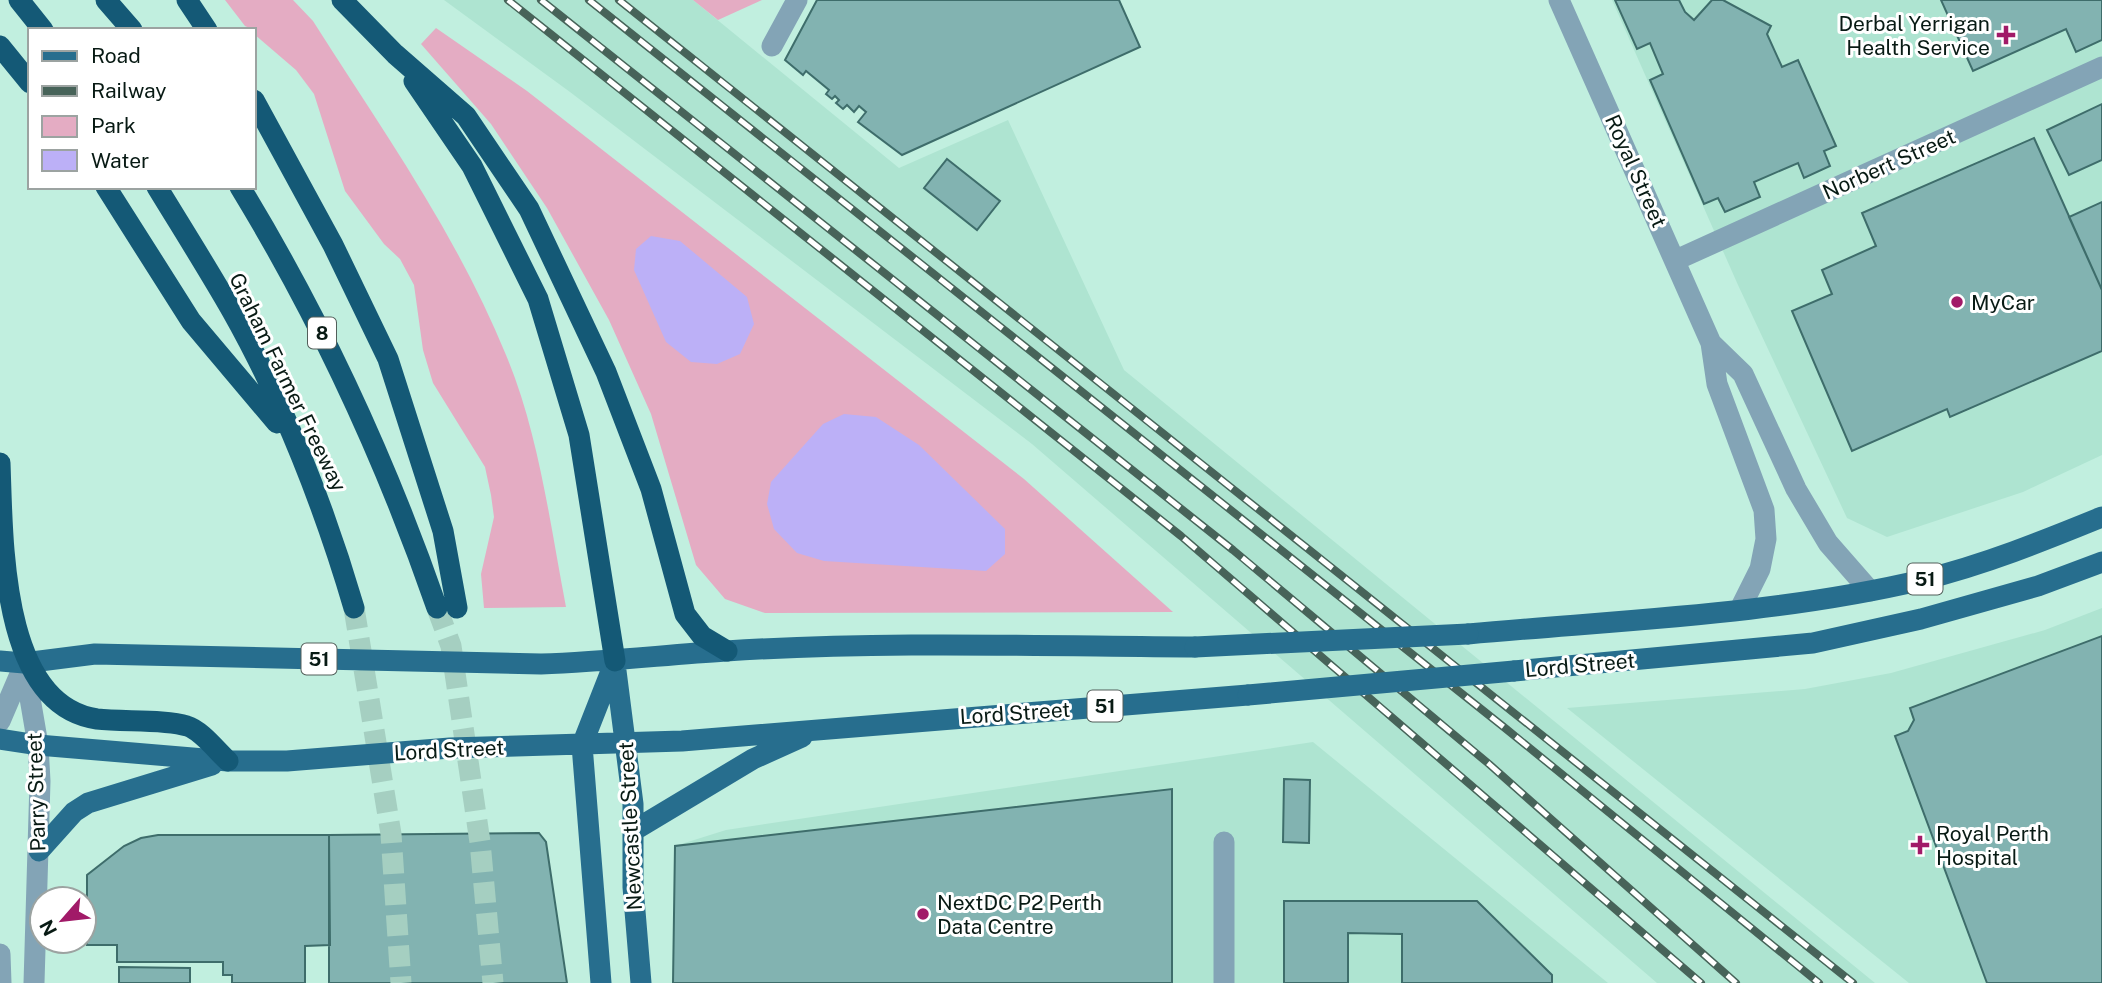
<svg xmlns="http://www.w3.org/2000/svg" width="2102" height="983" viewBox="0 0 2102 983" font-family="'Public Sans',sans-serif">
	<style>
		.built { fill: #aee4d1 }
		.green { fill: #e4acc3 }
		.water { fill: #bcb0f7 }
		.building { fill: #82b3b1; stroke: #3e6d6b; stroke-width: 2 }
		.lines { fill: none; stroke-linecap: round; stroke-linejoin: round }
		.highway-tunnel { stroke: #a5cfc1; stroke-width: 21; stroke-dasharray: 21 10; stroke-linecap: butt }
		.minor { stroke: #83a4b6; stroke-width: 21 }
		.major { stroke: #276e8e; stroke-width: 21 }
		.highway { stroke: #145976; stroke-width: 21 }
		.rail-casing { stroke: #476359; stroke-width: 8 }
		.rail { stroke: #fff; stroke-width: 5; stroke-dasharray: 16; stroke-linecap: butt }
		.major-bridge { stroke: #276e8e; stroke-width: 21 }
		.poi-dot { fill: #a11a68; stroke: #fff; stroke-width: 2.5 }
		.labels { text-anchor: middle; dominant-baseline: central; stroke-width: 6; stroke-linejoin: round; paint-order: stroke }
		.shield { fill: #fff; stroke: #525f5a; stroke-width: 2 }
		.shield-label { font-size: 19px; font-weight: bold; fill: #081a14 }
		.poi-label { font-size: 21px; fill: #081a14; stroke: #fff; text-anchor: start }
		.street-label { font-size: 21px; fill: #081a14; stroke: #fff }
	</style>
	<rect width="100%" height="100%" fill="#c1efdf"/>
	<path class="built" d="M444 0H693L899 168 1008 120 1124 370 1875 983H1657L1032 444 570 92Z
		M1612 0H2102V455L2023 492 1887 537 1847 518 1738 285Z
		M2102 608V983H1909L1567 708 1805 689 1891 673 2045 630Z
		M1313 742 1608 983H676L675 846 726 830Z"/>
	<path class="green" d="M225 0H293L313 21C383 131 456 233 506 355 539 434 550 524 566 607L484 608 481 574 494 517 491 495 485 467 433 383 423 350 414 285 400 259 384 244 345 191 314 94 296 70 254 34V30L245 26Z
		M693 0H762L718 20Z
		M436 28 527 91 1024 479 1173 612 765 613 725 599 696 565 651 414 609 320 547 208 491 124 421 44Z"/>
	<path class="water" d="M651 236 680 241 747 297 754 324 740 354 717 364 691 362 666 342 634 270 636 249Z
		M844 414 876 417 919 445 1005 529V554L986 571 824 561 797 553 774 529 767 504 771 482 823 424Z"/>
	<path class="building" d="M817 0H1119L1140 47 902 155 858 122 866 112 859 106 854 112 847 105 843 109 836 103 839 100 835 96 832 99 826 94 829 90 806 71 803 75 785 60Z
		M1615 0H1679L1685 12 1694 20 1712 0H1723L1771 26 1767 34 1782 67 1798 60 1836 146 1824 151 1830 166 1804 178 1798 163 1754 182 1760 197 1725 212 1718 198 1704 204 1650 80 1663 74 1650 43 1637 49Z
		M1941 0H2102V40L2076 52 2066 29 1973 71Z
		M2102 104V160L2069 175 2047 130Z
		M2034 138 2102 290V351L1950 417 1947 409 1852 451 1792 311 1832 294 1822 270 1876 246 1862 213Z
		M947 159 1000 201 977 230 924 188Z
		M2102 202V290L2069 217Z
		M2102 636V983H1987L1895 736 1908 731 1914 720 1910 708Z
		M1284 779 1310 780 1309 843 1283 842Z
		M1172 789V983H673L675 846Z
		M539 833 546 842 567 983H329V835Z
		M158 835H329L330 945 305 946V983H232V975H223V962H117V945H87V875L124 846 141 838Z
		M1284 901H1477L1552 975V983H1402V934L1348 933V983H1284Z
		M119 967 190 968V983H119Z"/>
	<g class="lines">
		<path class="highway-tunnel" d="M354 608 391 834 401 983
			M437 608 451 646 480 842 493 983"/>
		<path class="minor" d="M1559 0 1711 343 1717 384 1764 510 1766 539 1760 569 1740 609
			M772 46 797 0
			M1676 260 2102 67
			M1711 343 1743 374 1796 489 1828 543 1870 591
			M24 663 38 745 40 781 34 983
			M0 721 24 665
			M1224 842V983
			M0 954 1 983"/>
		<path class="major" d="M1468 634C1619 620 1774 615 1922 580 1984 565 2043 541 2102 517
			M0 661 24 663 95 654 541 664C603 662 664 655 726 651 882 641 1039 646 1195 647
			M615 663 633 804V887L641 983
			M1514 671 1813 643 1921 619 2038 586 2102 562
			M0 739 38 745 228 761H287L450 748 682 741 1248 695
			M633 831 753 759 802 737
			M39 851 74 812 88 803 212 765
			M601 983 582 745 615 661"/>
		<path class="highway" d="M19 0 43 30
			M106 0 132 30
			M187 0 207 30
			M342 0 395 54 466 116 529 209 606 372 651 489 685 614 702 636 727 651
			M0 46 30 83
			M414 81 472 166 538 299 579 435 615 661
			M254 100 333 245 388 359 443 531 457 608
			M106 187 191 321 277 423
			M157 187C182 228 208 269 232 311 283 401 325 509 354 608
			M240 187C321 320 386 461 437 608
			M0 463C3 540 0 705 97 719 123 722 165 719 187 726 201 730 217 751 228 761"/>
		<defs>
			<path id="rail" d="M508 0 1181 536 1701 983
				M541 0 1233 550 1489 764 1736 983
				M589 0 1505 728 1819 983
				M619 0 1853 983"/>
		</defs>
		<use href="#rail" class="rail-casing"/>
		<use href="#rail" class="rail"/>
		<path class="major-bridge" d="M1195 647 1468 634
			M1248 695 1514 671"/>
	</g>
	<g class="poi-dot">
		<path d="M2002.5 24.5h7v7h7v7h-7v7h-7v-7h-7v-7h7z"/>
		<circle cx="1957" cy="302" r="7"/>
		<path d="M1916.5 834.5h7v7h7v7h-7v7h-7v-7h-7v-7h7z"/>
		<circle cx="923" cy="914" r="7"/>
	</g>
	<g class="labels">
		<g class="shield">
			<rect x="308" y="317.5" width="28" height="31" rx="5"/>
			<rect x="1907.5" y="563.5" width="35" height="31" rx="5"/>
			<rect x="301.5" y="643.5" width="35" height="31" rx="5"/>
			<rect x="1087.5" y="690.5" width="35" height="31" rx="5"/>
		</g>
		<g class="shield-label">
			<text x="322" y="333">8</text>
			<text x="1925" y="579">51</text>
			<text x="319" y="659">51</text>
			<text x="1105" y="706">51</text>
		</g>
		<g class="poi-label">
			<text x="1990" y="23" text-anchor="end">Derbal Yerrigan<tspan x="1990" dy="24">Health Service</tspan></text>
			<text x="1971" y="302">MyCar</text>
			<text x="1936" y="833">Royal Perth<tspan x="1936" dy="24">Hospital</tspan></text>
			<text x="937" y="902">NextDC P2 Perth<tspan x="937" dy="24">Data Centre</tspan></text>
		</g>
		<g class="street-label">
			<text transform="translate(1889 164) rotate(-24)">Norbert Street</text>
			<text transform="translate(1636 171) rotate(66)">Royal Street</text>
			<text transform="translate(288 382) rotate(64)">Graham Farmer Freeway</text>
			<text transform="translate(1580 665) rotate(-5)">Lord Street</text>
			<text transform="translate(1015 713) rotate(-4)">Lord Street</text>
			<text transform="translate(449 750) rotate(-3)">Lord Street</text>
			<text transform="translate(36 792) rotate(-92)">Parry Street</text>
			<text transform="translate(630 826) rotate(-93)">Newcastle Street</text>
		</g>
	</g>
	<rect x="28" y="28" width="228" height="161" fill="#ffffff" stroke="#9ca3a1" stroke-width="2"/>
	<rect x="42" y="51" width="35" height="10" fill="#276e8e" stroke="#9ca3a1" stroke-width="2"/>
	<text x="91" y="63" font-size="21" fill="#081a14">Road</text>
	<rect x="42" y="86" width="35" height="10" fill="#476359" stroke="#9ca3a1" stroke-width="2"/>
	<text x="91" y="98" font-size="21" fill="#081a14">Railway</text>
	<rect x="42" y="116" width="35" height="21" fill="#e4acc3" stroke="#9ca3a1" stroke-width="2"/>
	<text x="91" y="133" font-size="21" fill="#081a14">Park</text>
	<rect x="42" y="150" width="35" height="21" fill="#bcb0f7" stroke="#9ca3a1" stroke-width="2"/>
	<text x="91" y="168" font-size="21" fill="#081a14">Water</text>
	<g transform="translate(63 920) rotate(242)"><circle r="33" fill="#ffffff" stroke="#9ca3a1" stroke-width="2"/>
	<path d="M0-5L12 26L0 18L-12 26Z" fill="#a11a68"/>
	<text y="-10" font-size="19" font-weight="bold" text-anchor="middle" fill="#081a14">N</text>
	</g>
</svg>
